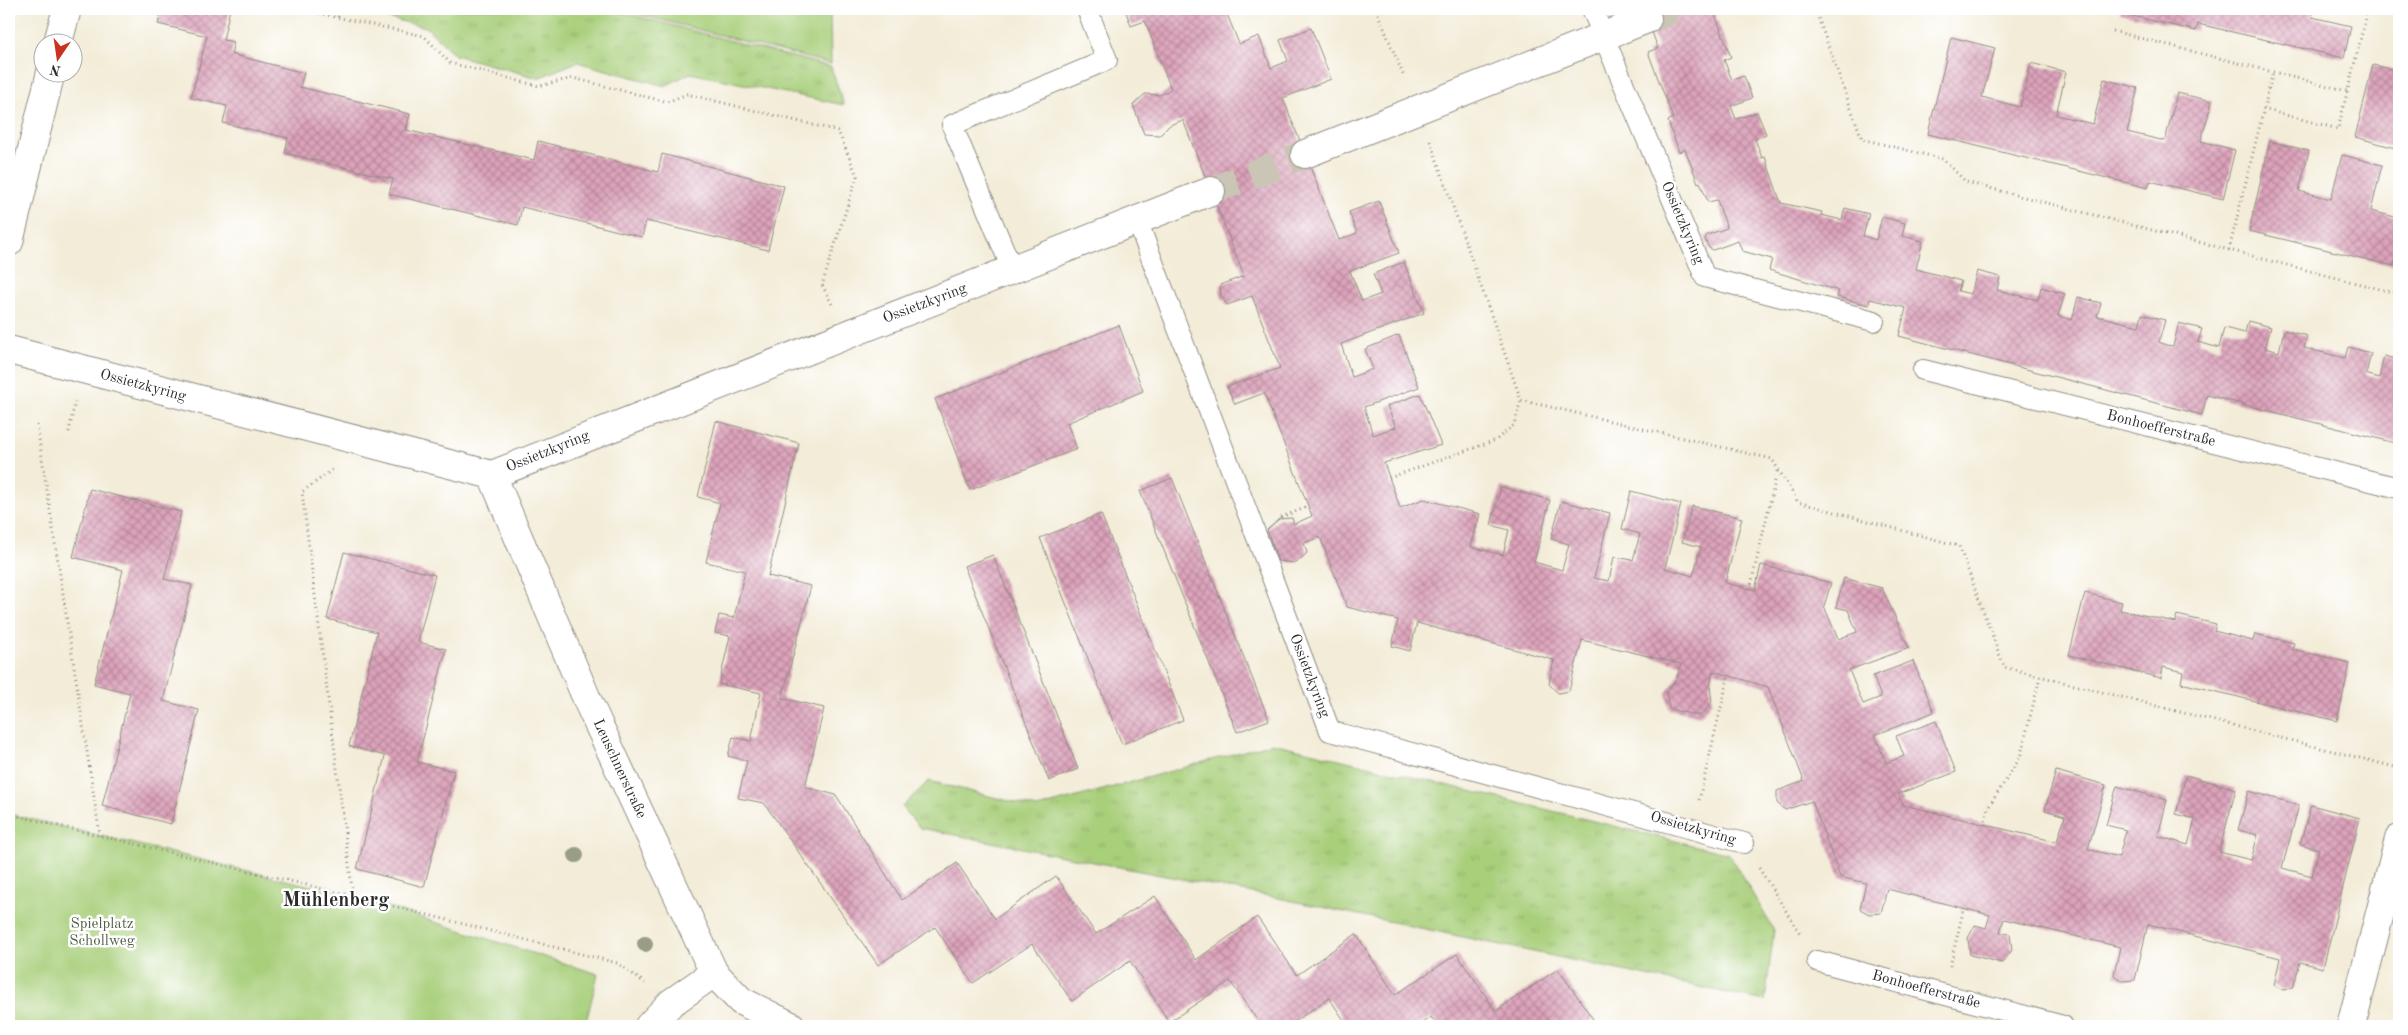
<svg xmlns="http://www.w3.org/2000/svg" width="2408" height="1035" viewBox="0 0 2408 1035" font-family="'Old Standard TT',serif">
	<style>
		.grass { fill: url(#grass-tufts); stroke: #6a7d52 }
		.park { fill: #a8cf7a; stroke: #6a7d52 }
		.building { fill: url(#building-cross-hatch) }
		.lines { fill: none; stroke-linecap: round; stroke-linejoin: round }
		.street-tunnel { stroke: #cbc5b5; stroke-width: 28; stroke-dasharray: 28 14; stroke-linecap: butt }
		.lane-casing { stroke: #8f8c82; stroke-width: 22 }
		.street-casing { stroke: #8f8c82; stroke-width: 30 }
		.path { stroke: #8f8c82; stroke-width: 3; stroke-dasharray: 1 4; stroke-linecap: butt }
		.lane { stroke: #fff; stroke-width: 20 }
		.street { stroke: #fff; stroke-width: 28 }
		.tree { fill: #999d86 }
		.labels { text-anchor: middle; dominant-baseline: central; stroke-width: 5; stroke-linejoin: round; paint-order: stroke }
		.street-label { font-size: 15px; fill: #2b2b2b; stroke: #fff }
		.park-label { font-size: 15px; fill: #505c43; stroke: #fff }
		.district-label { font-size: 20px; font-weight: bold; fill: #2b2b2b; stroke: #fff }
	</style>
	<defs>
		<pattern id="grass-tufts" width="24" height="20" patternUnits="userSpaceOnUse" patternTransform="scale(1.25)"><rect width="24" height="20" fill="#a8cf7a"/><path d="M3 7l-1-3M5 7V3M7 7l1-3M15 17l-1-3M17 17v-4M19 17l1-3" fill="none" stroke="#91b26a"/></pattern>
		<pattern id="building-cross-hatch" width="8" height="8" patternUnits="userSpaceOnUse" patternTransform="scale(1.25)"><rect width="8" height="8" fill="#dda3bb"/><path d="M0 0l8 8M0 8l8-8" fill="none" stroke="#b38598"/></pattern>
	</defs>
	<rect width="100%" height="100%" fill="#fff"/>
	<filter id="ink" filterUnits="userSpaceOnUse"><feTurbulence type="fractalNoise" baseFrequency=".02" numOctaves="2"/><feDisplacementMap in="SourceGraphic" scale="10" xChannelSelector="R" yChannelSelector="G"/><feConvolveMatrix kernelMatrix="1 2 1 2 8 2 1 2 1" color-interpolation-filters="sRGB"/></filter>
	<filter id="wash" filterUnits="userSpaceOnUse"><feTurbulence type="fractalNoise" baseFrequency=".0096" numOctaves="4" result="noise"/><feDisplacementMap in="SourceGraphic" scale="20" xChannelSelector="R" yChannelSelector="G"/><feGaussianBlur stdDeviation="1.12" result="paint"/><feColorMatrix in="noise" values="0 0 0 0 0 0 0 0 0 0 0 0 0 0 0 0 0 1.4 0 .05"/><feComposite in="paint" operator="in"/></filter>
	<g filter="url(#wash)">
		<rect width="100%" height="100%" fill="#f3ecd8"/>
		<path class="grass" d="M349 9H609L831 67 844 105 690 73 665 86 577 62 538 78 455 55 426 27Z
			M1273 743 1729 854 1774 930 1765 1001 1288 900 920 828 902 807 929 781 1037 808Z"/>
		<path class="park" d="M619 9H830L831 64Z
			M9 814 353 896 598 974 585 1026H9Z"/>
		<g id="blocks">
			<path class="building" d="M162 9H230L223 40 234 42 231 54 304 73 300 87 410 114 406 130 534 160 538 141 658 172 662 154 784 186 768 250 646 221 642 237 522 207 518 225 389 194 393 179 285 153 288 138 223 123 227 106 191 98 207 36 158 24Z
				M1125 9H1225L1239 44 1259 36 1271 68 1288 61 1280 40 1311 28 1331 79 1283 98 1339 240 1357 233 1349 212 1379 201 1399 253 1350 271 1362 301 1381 294 1373 274 1404 262 1424 313 1341 344 1352 377 1373 369 1365 349 1399 335 1419 387 1364 407 1373 435 1396 427 1387 406 1420 394 1441 445 1384 463 1400 508 1424 499 1480 514 1471 547 1503 555 1509 530 1491 525 1501 487 1550 500 1534 562 1562 570 1569 544 1551 539 1561 501 1610 513 1594 578 1609 581 1614 557 1633 560 1640 534 1622 529 1631 491 1681 504 1665 568 1693 576 1701 547 1682 542 1692 506 1742 518 1725 583 1755 590 1761 565 1831 583 1824 606 1838 639 1857 632 1848 610 1836 607 1844 578 1882 588 1909 648 1849 670 1863 704 1881 697 1873 676 1913 661 1934 712 1875 735 1886 763 1904 756 1896 736 1936 721 1956 772 1898 794 1904 805 2057 842 2065 816 2045 810 2056 771 2106 785 2088 849 2119 857 2126 830 2106 825 2117 786 2167 800 2158 836 2188 845 2195 819 2176 814 2186 775 2236 789 2219 852 2251 860 2258 835 2238 830 2249 791 2299 805 2282 868 2312 876 2319 849 2300 844 2311 805 2360 818 2323 968 2300 962 2293 988 2283 990 2274 985 2280 958 2148 924 2135 980 2123 981 2114 975 2120 947 2004 919 2000 932 2010 934 2012 950 2002 963 1970 955 1968 938 1975 925 1986 928 1990 915 1887 889 1881 913 1869 914 1860 909 1866 883 1840 877 1812 801 1785 810 1777 803V791L1804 781 1768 687 1713 671 1710 686 1712 702 1700 716 1669 709 1666 693 1677 678 1681 664 1582 640 1569 691 1558 693 1549 684 1554 660 1417 623 1410 651 1392 646 1398 620 1347 607 1320 537 1304 543 1307 553 1296 563 1278 561 1267 530 1279 519 1292 518 1294 524 1312 516 1264 393 1235 404 1227 387 1280 368 1252 296 1227 305 1221 296 1220 285 1244 276 1183 120 1170 125 1160 135 1144 134 1133 105 1145 94 1160 95 1171 89 1145 21 1131 26Z
				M1643 9H1713L1731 57 1724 60 1732 80 1744 76 1752 98 1731 106 1736 119 1757 112 1766 134 1755 139 1762 158 1765 157 1781 203 1822 212 1821 215 1842 220 1845 208 1869 214 1863 236 1876 240 1882 217 1905 223 1902 236 1923 241 1916 269 1961 281 1958 291 1971 294 1977 271 2000 277 1997 290 2038 300 2041 287 2065 294 2058 316 2072 320 2078 297 2101 303 2097 316 2139 326 2142 314 2165 320 2159 342 2166 345 2173 346 2179 323 2202 329 2198 342 2219 348 2224 328 2245 333 2248 321 2271 327 2265 348 2279 352 2284 330 2307 336 2304 348 2345 358 2348 347 2371 353 2366 374 2372 376 2379 378 2384 356 2399 360V444L2207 395 2202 415 1899 336 1906 308 1870 299 1869 305 1837 297 1839 291 1769 270 1772 259 1742 251 1738 241 1713 250 1709 248 1705 239 1707 235 1727 228 1717 200 1708 202 1700 182 1698 183 1685 149 1679 152 1668 121 1673 118 1648 52 1658 48Z
				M2121 9H2314L2312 17 2351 26 2344 58 2198 24 2196 31 2120 13Z
				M1951 37 1995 48 1982 97 2020 107 2031 63 2066 72 2056 115 2093 124 2104 79 2138 88 2127 132 2165 141 2177 93 2212 101 2201 141 2235 150 2223 199 2150 181 2148 188 1928 134Z
				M2373 65 2399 71V149L2355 137Z
				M2270 141 2309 151 2299 191 2331 199 2342 155 2382 165 2371 211 2399 218V262L2395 261 2394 266 2249 231Z
				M1119 325 1143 391 1067 423 1077 449 970 490 935 399Z
				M716 421 799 443 768 576 811 586 782 698 824 708 805 787 836 795 902 900 957 863 995 919 1056 876 1096 934 1155 896 1196 960 1257 917 1297 975 1356 934 1395 995 1457 954 1496 1011 1558 969 1593 1019 1582 1026H1438L1431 1017 1417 1026H1348L1329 998 1288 1026H1261L1230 981 1169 1022 1130 961 1072 1001 1032 944 973 983 935 927 878 965 764 803 738 798 747 761 728 756 733 737 751 741 761 693 719 684 730 636 715 633 719 615 734 618 745 571 706 562 720 503 698 497Z
				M1172 478 1269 720 1237 732 1140 491Z
				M90 489 181 512 164 579 192 585 163 701 199 710 171 824 102 806 130 693 94 684 123 570 73 557Z
				M1101 514 1183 720 1122 744 1040 538Z
				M344 552 435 575 418 642 446 649 417 762 454 771 424 887 357 869 385 756 349 746 377 632 327 619Z
				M993 555 1078 769 1049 781 964 566Z
				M2085 593 2122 602 2120 610 2175 622 2177 615 2216 624 2214 631 2253 641 2255 634 2294 643 2292 649 2350 663 2337 721 2181 683 2183 672 2163 667 2161 678 2069 655Z"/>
		</g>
	</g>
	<g filter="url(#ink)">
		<use href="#blocks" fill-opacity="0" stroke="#8f8c82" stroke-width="1"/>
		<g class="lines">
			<path class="street-tunnel" d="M1647 19 1674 9
				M1211 191 1305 154"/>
			<defs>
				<path id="lane" d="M1592 9 1705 277 1874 321
					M1137 220 1330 731 1744 843
					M1012 269 952 125 1107 60 1087 9
					M1923 370 2399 488
					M1817 961 2063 1026"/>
				<path id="street" d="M58 42 67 9
					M1305 154 1647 19
					M9 242 51 72
					M9 350 492 475 1211 191
					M492 475 589 704 714 973 741 1001 791 1026
					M649 1026 671 1003 714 973
					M2351 1026 2399 839"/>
			</defs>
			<use href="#lane" class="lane-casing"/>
			<use href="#street" class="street-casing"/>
			<path class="path" d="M299 9 424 36 450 63 539 86 573 78 667 102 687 94 838 131 857 176 822 285 832 304
				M1376 9 1404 77
				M1815 9 1862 139 1943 159 1966 182 2399 294
				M338 17 341 9
				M2113 31 2347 91
				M2263 109 2338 129 2368 9
				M1430 141 1521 400 1772 459 1798 502 1959 546 2004 667 2399 768
				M2229 250 2273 72
				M37 425 100 836
				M69 432 75 401
				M332 470 302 492 353 896
				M1389 478 1496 440 1514 425 1521 400
				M1281 517 1308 507
				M1750 589 1778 468
				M1699 800 1729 674
				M9 814 353 896 617 963 645 983
				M1984 825 1988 808 2020 758 2040 677
				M1759 868 1801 935
				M1950 966 1964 908"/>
			<use href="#lane" class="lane"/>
			<use href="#street" class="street"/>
		</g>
		<g class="tree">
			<circle cx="576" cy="855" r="8"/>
			<circle cx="645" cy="944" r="8"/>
		</g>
	</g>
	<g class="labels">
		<g class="street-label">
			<text transform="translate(1682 223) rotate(67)">Ossietzkyring</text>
			<text transform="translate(925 304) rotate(-21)">Ossietzkyring</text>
			<text transform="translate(143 386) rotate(15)">Ossietzkyring</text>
			<text transform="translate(2161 429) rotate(14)">Bonhoefferstraße</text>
			<text transform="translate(548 452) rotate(-22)">Ossietzkyring</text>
			<text transform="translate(1309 676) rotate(69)">Ossietzkyring</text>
			<text transform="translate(619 769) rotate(65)">Leuschnerstraße</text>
			<text transform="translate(1693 829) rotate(16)">Ossietzkyring</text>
			<text transform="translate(1926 990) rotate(15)">Bonhoefferstraße</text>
		</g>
		<g class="park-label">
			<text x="102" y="924">Spielplatz<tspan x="102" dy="17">Schollweg</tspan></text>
		</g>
		<g class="district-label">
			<text x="336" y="901">Mühlenberg</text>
		</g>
	</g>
	<rect width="2408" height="1035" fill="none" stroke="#fff" stroke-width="30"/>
	<g transform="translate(58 58) rotate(193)"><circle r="24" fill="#ffffff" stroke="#aaaaaa"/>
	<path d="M0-4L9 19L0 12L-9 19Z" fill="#c8321e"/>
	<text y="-8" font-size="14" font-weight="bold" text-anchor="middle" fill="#2b2b2b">N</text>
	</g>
</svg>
